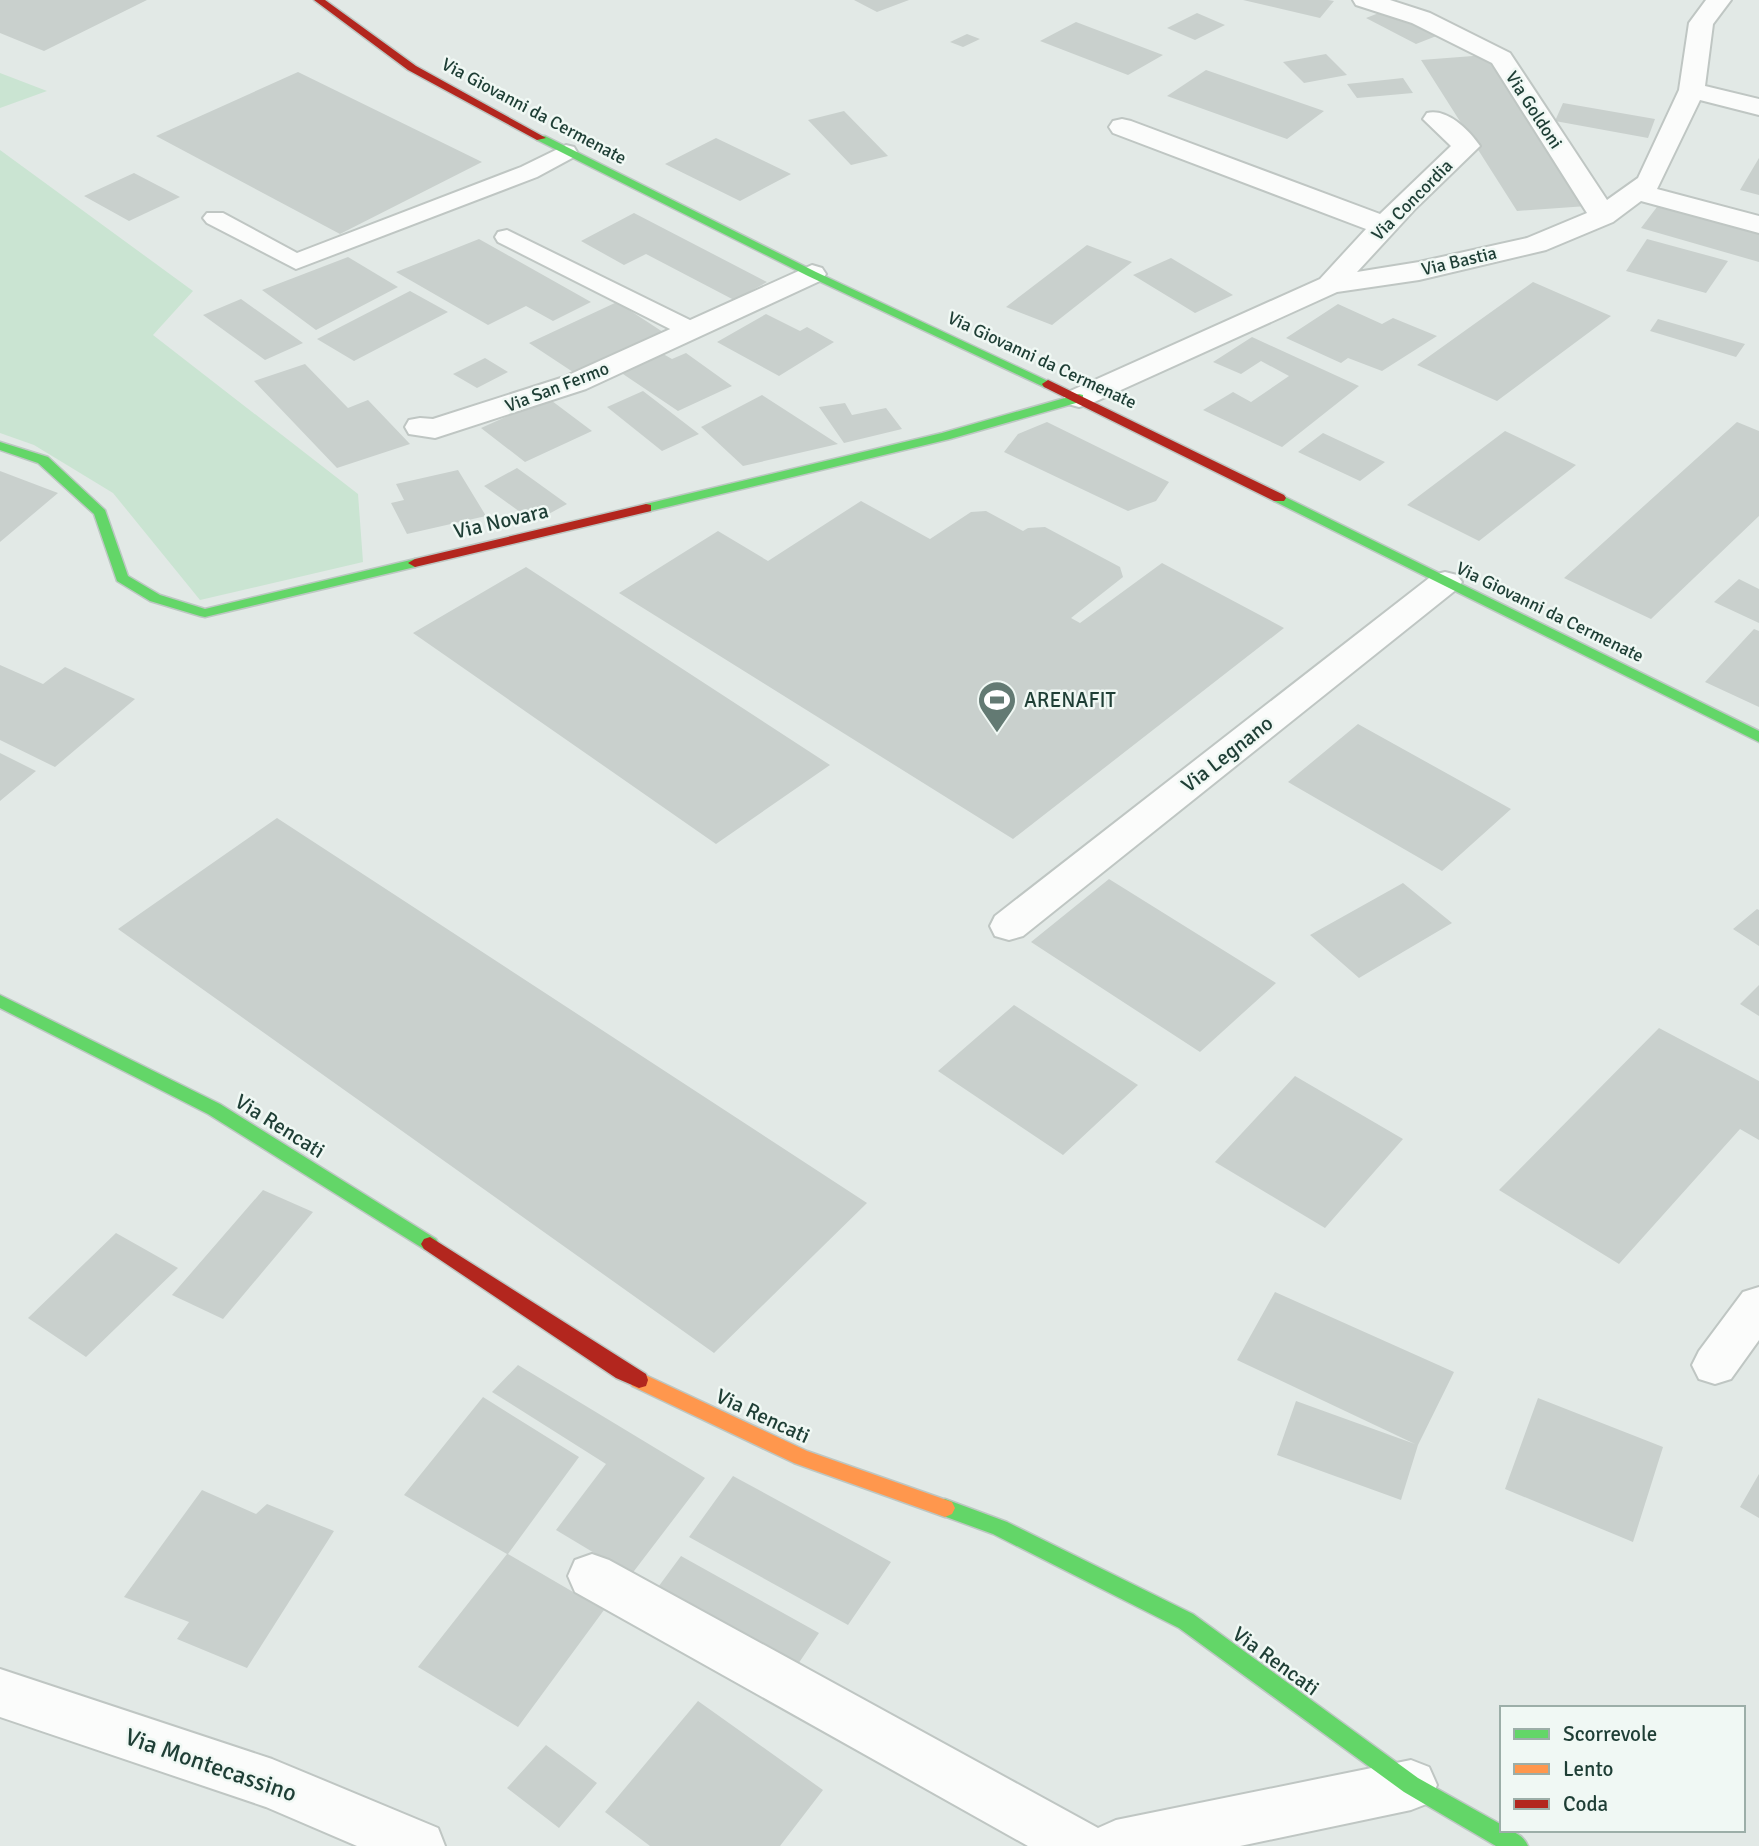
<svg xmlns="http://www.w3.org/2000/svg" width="1759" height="1846" viewBox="0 0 1759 1846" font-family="Signika,sans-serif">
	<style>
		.green { fill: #cae4d2 }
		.building { fill: #c9d0cd }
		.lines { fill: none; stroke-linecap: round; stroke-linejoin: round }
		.lane-casing { stroke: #bfc6c3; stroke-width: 4 }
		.street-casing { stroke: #bfc6c3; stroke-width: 4 }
		.fast-casing { stroke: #bdc7c3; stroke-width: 3 }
		.slow-casing { stroke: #bdc7c3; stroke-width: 3 }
		.jam-casing { stroke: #bdc7c3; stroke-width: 3 }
		.lane { fill: #fbfcfb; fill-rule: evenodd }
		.street { fill: #fbfcfb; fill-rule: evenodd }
		.fast { fill: #63d668; fill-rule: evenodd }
		.slow { fill: #ff974d; fill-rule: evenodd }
		.jam { fill: #b3261e; fill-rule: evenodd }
		.labels { text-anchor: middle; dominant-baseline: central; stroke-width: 5; stroke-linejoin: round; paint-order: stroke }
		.far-street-label { font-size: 18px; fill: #1e3e35; stroke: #f0f8f4 }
		.street-label { font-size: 21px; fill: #1e3e35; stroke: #f0f8f4 }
		.poi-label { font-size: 21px; fill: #1e3e35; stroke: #f0f8f4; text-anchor: start }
		.near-street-label { font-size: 24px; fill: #1e3e35; stroke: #f0f8f4 }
	</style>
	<rect width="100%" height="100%" fill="#e2e9e6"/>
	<path class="green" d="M0 73 47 91 0 108Z
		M0 150 193 291 153 335 358 494 363 562 200 600 113 493 34 445 0 433Z"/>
	<path class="building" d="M0 0H147L44 51 0 33Z
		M854 0H909L877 12Z
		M1243 0H1328L1334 1 1320 18Z
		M1389 9 1439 35 1416 44 1366 18Z
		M1197 13 1225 25 1195 40 1167 28Z
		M1076 22 1163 55 1128 75 1040 41Z
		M967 34 980 39 963 47 950 42Z
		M1326 54 1347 75 1304 83 1283 62Z
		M1486 55 1587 206 1517 211 1421 60Z
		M1206 70 1324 111 1287 139 1167 96Z
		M298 72 482 162 340 234 156 136Z
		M1403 78 1413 93 1357 98 1347 84Z
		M1563 103 1655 119 1648 138 1555 121Z
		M844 111 888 156 851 165 808 120Z
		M716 138 791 174 740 201 665 164Z
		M1759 158V195L1740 190Z
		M134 173 180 197 129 221 84 196Z
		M1660 203 1759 231V262L1641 228Z
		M634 213 767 282 734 300 646 254 624 265 581 241Z
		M479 239 591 302 553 321 526 306 488 325 396 272Z
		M1647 239 1728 261 1706 293 1626 271Z
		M1087 245 1132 262 1052 325 1006 307Z
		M348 257 398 287 316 330 262 290Z
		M1171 258 1233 295 1195 313 1133 275Z
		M1533 282 1611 316 1497 401 1417 365Z
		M410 291 448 312 354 361 317 339Z
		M241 299 303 343 265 360 203 315Z
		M617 302 666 334 579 376 529 343Z
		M1338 304 1382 324 1393 318 1437 336 1382 371 1348 358 1341 363 1286 338Z
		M766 314 800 331 807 327 834 342 779 376 717 342Z
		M1658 319 1745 344 1736 357 1650 331Z
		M1252 337 1359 386 1282 447 1203 410 1233 392 1251 402 1289 376 1261 361 1241 374 1213 362Z
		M656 350 672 359 686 353 732 386 678 411 617 370Z
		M485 358 508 372 477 388 453 374Z
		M305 364 348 408 368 400 410 444 337 468 254 381Z
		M643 391 699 434 662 451 607 407Z
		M762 395 838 444 743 466 701 427Z
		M548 398 592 431 525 462 481 428Z
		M845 403 852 415 886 408 902 429 844 443 819 407Z
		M1047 422 1169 482 1156 501 1128 511 1004 452 1018 434Z
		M1737 422 1759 431V516L1651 619 1564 578Z
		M1505 431 1576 465 1479 541 1407 505Z
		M1323 433 1385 462 1360 481 1298 452Z
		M517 468 567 504 534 522 484 486Z
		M458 470 486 516 407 534 391 503 404 500 396 484Z
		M0 471 58 493 0 542Z
		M861 501 930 539 971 512 986 511 1023 531 1028 528 1045 527 1120 567 1123 577 1071 618 1080 623 1162 563 1284 628 1013 839 619 593 718 531 768 561Z
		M526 567 830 765 716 844 413 633Z
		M1739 579 1759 589V623L1714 602Z
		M1754 629 1759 631V707L1705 682Z
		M0 665 43 684 65 667 135 699 55 767 0 740Z
		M1358 724 1511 809 1442 871 1288 782Z
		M0 753 36 771 0 801Z
		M277 818 867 1203 714 1353 118 929Z
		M1109 879 1276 983 1200 1052 1031 942Z
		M1403 883 1452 923 1359 978 1310 935Z
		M1757 909 1759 910V946L1733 929Z
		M1759 985V1016L1740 1004Z
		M1014 1005 1138 1085 1063 1155 938 1071Z
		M1659 1028 1759 1081V1140L1740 1129 1619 1264 1499 1190Z
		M1295 1076 1403 1139 1325 1228 1215 1162Z
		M263 1190 313 1212 223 1319 172 1295Z
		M116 1233 178 1268 86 1357 28 1318Z
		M1275 1292 1454 1372 1418 1445 1401 1500 1277 1455 1296 1401 1415 1444 1237 1360Z
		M518 1365 705 1478 631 1575 556 1530 606 1464 492 1392Z
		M483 1397 579 1457 508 1554 604 1610 518 1727 418 1667 507 1554 404 1495Z
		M1538 1398 1663 1447 1633 1542 1505 1489Z
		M1759 1474V1518L1740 1507Z
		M733 1476 891 1562 848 1625 689 1537Z
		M202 1490 256 1514 267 1504 334 1531 247 1668 177 1639 189 1622 124 1597Z
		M681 1556 819 1633 792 1673 653 1594Z
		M698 1701 823 1790 780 1846H650L605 1812Z
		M546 1745 597 1783 559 1828 507 1788Z"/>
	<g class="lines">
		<defs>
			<path id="lane" d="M566 145 574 147 577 152 574 157 537 177 296 269 207 223 203 218 207 213H223L297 253 521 167Z
				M507 230 700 325 704 330 700 335 691 338 682 335 498 242 495 237 498 232Z"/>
			<path id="street" d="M1353 0H1390L1430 13 1510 53 1607 200 1638 178 1679 90 1689 23 1706 0H1731L1713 24 1705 86 1759 99V115L1700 100 1657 189 1759 216V233L1641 201 1613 222 1546 250 1419 280 1337 292 1090 404 1079 407 1068 404 1064 398 1068 392 1320 279 1366 229 1113 133 1109 127 1113 121 1122 119 1131 121 1380 214 1451 146 1423 119 1427 113C1447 108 1469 130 1480 146L1416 208 1357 272 1419 262 1527 238 1587 213 1492 63 1412 23 1356 5Z
				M812 265 822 268 826 274 822 280 586 389 435 438 409 434 405 427 409 420 420 418 433 419 564 377Z
				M1445 572 1457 575 1462 582 1457 589 1023 936 1009 940 995 936 990 926 995 916 1433 575Z
				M1759 1287V1340L1731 1379 1715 1384 1699 1379 1692 1365 1699 1351 1743 1292Z
				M592 1554 609 1560 1098 1828 1116 1820 1411 1760 1429 1767 1437 1785 1429 1803 1411 1810 1240 1846H1028L575 1592 568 1576 575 1560Z
				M0 1669 272 1759 438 1828 445 1846H357L266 1807 0 1717Z"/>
			<path id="fast" d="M537 136H545L816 272 1054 384 1048 388 1044 387 808 276 537 140Z
				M1079 394 1083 395V401L950 439 646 512 639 508 646 504 942 433Z
				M0 442 48 457 105 510 128 576 160 595 205 609 415 559 422 563 415 567 205 617 200 616 150 601 117 581 94 514 38 463 0 450Z
				M1279 494 1759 731V742L1274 501V495Z
				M0 995 220 1104 436 1239 439 1244 436 1249 430 1251 424 1249 208 1114 0 1008Z
				M945 1499 1007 1522 1193 1614 1418 1778 1502 1825V1830C1513 1830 1523 1835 1528 1846H1496L1404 1792 1179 1628 993 1534 938 1514 935 1508 938 1502Z"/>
			<path id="slow" d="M639 1372 807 1451 952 1502 955 1508 952 1514 945 1517 794 1463 632 1386 630 1380 632 1374Z"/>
			<path id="jam" d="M314 0H325L416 66 546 138 537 140 408 70Z
				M1048 380 1284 495 1286 498 1284 501H1274L1044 387 1042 384Z
				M646 504 651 505V511L415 567 408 563 415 559Z
				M430 1237 646 1374 648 1380 646 1386 639 1388 616 1378 424 1249 421 1244 424 1239Z"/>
		</defs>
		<use href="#lane" class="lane-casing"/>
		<use href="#street" class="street-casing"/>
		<use href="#fast" class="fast-casing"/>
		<use href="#slow" class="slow-casing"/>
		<use href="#jam" class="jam-casing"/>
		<use href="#lane" class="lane"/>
		<use href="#street" class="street"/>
		<use href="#fast" class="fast"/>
		<use href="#slow" class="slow"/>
		<use href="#jam" class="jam"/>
	</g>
	<defs>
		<symbol id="stadium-pin" viewBox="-11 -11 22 30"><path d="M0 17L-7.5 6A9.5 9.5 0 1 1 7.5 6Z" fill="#637a73" stroke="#f0f8f4"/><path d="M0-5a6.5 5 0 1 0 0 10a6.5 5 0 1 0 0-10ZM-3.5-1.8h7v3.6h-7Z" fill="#fff"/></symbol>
	</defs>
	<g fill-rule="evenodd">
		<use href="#stadium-pin" x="975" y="678" width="44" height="60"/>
	</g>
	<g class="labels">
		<g class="far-street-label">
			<text transform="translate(1534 110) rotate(57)">Via Goldoni</text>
			<text transform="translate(534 111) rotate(28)">Via Giovanni da Cermenate</text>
			<text transform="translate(1412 200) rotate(-45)">Via Concordia</text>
			<text transform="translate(1459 261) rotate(-13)">Via Bastia</text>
			<text transform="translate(1042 360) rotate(25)">Via Giovanni da Cermenate</text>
			<text transform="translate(557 387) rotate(-21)">Via San Fermo</text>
			<text transform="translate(1550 612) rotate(26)">Via Giovanni da Cermenate</text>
		</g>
		<g class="street-label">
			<text transform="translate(501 521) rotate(-13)">Via Novara</text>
			<text transform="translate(1227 754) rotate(-38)">Via Legnano</text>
			<text transform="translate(280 1126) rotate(32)">Via Rencati</text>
			<text transform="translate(763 1416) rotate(25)">Via Rencati</text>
			<text transform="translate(1276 1661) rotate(36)">Via Rencati</text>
		</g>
		<g class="poi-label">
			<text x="1024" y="700">ARENAFIT</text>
		</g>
		<g class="near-street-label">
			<text transform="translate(211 1765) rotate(19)">Via Montecassino</text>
		</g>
	</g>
	<rect x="1500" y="1706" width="245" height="126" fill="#f0f8f4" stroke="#9caea8" stroke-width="2"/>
	<rect x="1514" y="1729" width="35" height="10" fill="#63d668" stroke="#9caea8" stroke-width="2"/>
	<text x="1563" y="1741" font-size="21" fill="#1e3e35">Scorrevole</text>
	<rect x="1514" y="1764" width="35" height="10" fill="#ff974d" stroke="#9caea8" stroke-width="2"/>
	<text x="1563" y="1776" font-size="21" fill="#1e3e35">Lento</text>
	<rect x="1514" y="1799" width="35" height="10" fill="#b3261e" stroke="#9caea8" stroke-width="2"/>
	<text x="1563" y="1811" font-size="21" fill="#1e3e35">Coda</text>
</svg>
